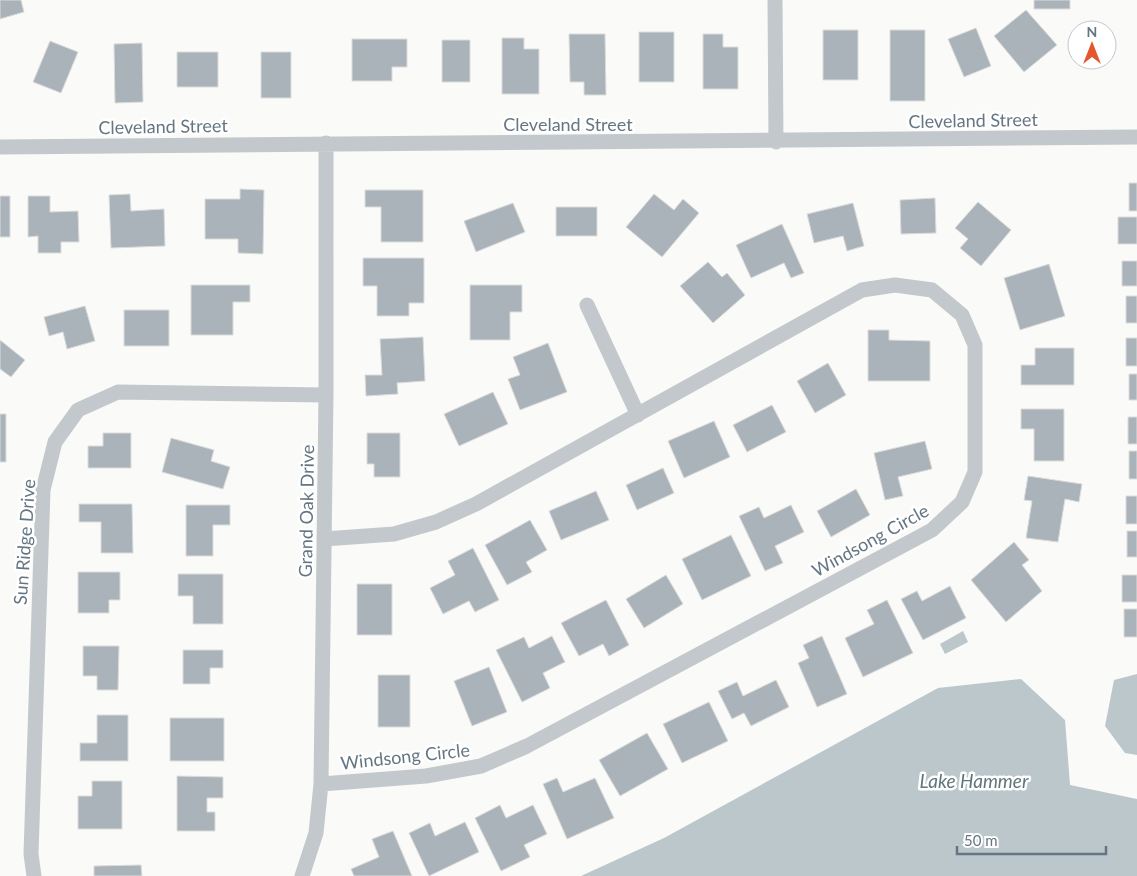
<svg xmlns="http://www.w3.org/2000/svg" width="1137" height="876" viewBox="0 0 1137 876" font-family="Lato,sans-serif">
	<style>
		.water { fill: #bbc7cb }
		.building { fill: #aab3b9; stroke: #dcdcda }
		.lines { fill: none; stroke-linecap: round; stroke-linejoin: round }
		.street { stroke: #c3c8cc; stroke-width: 15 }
		.labels { text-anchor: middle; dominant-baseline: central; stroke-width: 5; stroke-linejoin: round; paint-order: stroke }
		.street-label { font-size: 18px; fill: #657683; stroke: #fff }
		.water-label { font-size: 19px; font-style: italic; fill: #60757c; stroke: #fff }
	</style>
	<rect width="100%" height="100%" fill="#fafaf8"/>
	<path class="water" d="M963 631 968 642 945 654 940 644Z
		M1137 674V755L1125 753 1105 726 1114 680Z
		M1021 679 1065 720 1070 785 1137 799V876H581L664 838 938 688Z"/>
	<path class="building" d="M0 0H21L24 12 0 19Z
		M1034 0H1070V9H1034Z
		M1026 10 1057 45 1024 72 994 36Z
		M976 28 991 66 964 77 948 39Z
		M823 30H858V80H823Z
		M890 30H925V101H890Z
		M639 32H674V82H639Z
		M569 34H605L606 95H584V82H570Z
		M703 34H723V47H738V89H703Z
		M502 38H524V49H539V94H502Z
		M352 39H407V67H392V81H352Z
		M442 40H470V82H442Z
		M50 41 78 52 61 93 33 82Z
		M142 43 143 102 115 103 114 44Z
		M177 52H218V87H177Z
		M261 52H291V98H261Z
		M1129 183H1137V211H1129Z
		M240 189 264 190 263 254 238 253V239H205V199H240Z
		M365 190H423V242H381V207H365Z
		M130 194 131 211 164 209 165 246 111 248 109 195Z
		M654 194 674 210 683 199 699 213 662 257 626 227Z
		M0 196H10V237H0Z
		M28 196H50V212L78 211 79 242H61V253H38V236L28 237Z
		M935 198 936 233 901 234 900 200Z
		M978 202 1011 230 981 266 960 248 968 239 955 228Z
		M513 203 525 232 476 252 464 221Z
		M853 203 864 246 847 251 843 236 814 243 807 214Z
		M556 207H597V236H556Z
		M1118 217H1137V244H1118Z
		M782 224 804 273 791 278 784 263 751 278 736 245Z
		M363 258H424V303H409V316H377V286H363Z
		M1122 261H1137V286H1122Z
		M708 262 722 277 727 273 745 295 713 323 680 286Z
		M1049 264 1065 316 1020 330 1004 278Z
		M191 285H250V302H233V335H191Z
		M470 285H522V312H510V340H470Z
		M1126 296H1137V323H1126Z
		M85 306 95 341 67 349 63 332 49 336 44 317Z
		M124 310H169V346H124Z
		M868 330H889V340L930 341V381H868Z
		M423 337 425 381 397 383 398 394 366 396 365 375H382L380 339Z
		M1126 338H1137V366H1126Z
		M0 340 25 360 11 377 0 369Z
		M548 343 567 392 520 410 508 379 520 375 513 357Z
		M1035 348H1074V385H1021V365H1035Z
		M828 363 846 395 815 413 797 381Z
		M1129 374H1137V400H1129Z
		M493 392 508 424 459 446 444 414Z
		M772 405 786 432 747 452 733 425Z
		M1021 409H1064V461H1034V429H1021Z
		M0 414H6V462H0Z
		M1128 417H1137V444H1128Z
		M714 421 730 457 684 478 668 441Z
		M103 433H131V468H88V446H103Z
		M367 433H400V477H374V464H367Z
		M171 438 214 450 211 461 230 467 223 489 162 472Z
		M925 441 932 469 898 477 903 496 885 500 874 453Z
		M1129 451H1137V479H1129Z
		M663 468 674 493 637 510 626 485Z
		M1028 476 1082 484 1079 502 1065 499 1058 542 1026 538 1032 501 1024 500Z
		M856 489 870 515 831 537 817 511Z
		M596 491 609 520 561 540 549 511Z
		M1126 496H1137V524H1126Z
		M79 504H132L133 553H101V522H79Z
		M186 505H230V525H213V556H186Z
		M791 505 804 532 775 546 783 563 765 571 739 516 759 507 764 518Z
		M530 520 547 550 526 562 532 572 507 585 485 545Z
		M1127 531H1137V557H1127Z
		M731 535 751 576 702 600 682 559Z
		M1014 542 1029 560 1022 565 1042 591 1006 622 971 580Z
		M473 548 499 600 475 612 469 601 443 614 430 588 455 575 448 561Z
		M78 572H120V600H109V613H78Z
		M178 574H223V624H193V596H178Z
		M666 575 683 604 644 628 626 599Z
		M1122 575H1137V602H1122Z
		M357 584H392V635H357Z
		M950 586 966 618 923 640 901 599 917 591 922 601Z
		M606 600 629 645 609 656 603 644 579 656 561 623Z
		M887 600 913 653 863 677 845 638 874 624 867 610Z
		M1124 609H1137V637H1124Z
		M552 636 565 662 543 673 550 688 522 702 496 650 524 637 529 648Z
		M822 636 847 694 817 707 798 663 809 658 803 645Z
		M83 646H119L118 690H97V676H83Z
		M183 650H223V668H210V684H183Z
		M489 667 507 712 472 726 454 681Z
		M378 675H410V727H378Z
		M776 680 789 707 751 726 744 713 732 719 718 691 737 682 743 696Z
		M709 702 728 741 682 763 663 724Z
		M97 715H128V761H80V743H97Z
		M170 718H224V761H170Z
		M647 733 668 769 620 796 599 760Z
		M177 776 223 777V798H207V812H215V831H177Z
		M557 778 563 792 595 778 614 818 567 839 543 784Z
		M92 781H122V829H78V796H92Z
		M500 805 506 818 533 805 547 834 524 845 530 857 501 871 475 818Z
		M465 822 479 852 429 876 409 833 430 823 435 836Z
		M393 831 412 876H354L351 869 379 857 372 839Z
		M141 865 142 876H94V866Z"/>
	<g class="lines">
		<path class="street" d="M775 0 776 142
			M0 147C379 142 758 142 1137 137
			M587 305 638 415
			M321 784 426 776 481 766 527 746 932 530 962 502 975 472V345L962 315 932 290 895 285 862 290 476 504 436 522 394 534 324 539
			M34 876 31 854 43 490 55 442 78 410 118 392 326 395
			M302 876 316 833 321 784 326 395V143"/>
	</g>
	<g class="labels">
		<g class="street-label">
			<text transform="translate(973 120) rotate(-1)">Cleveland Street</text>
			<text x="568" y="124">Cleveland Street</text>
			<text transform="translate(163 126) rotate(-1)">Cleveland Street</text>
			<text transform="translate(306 511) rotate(-89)">Grand Oak Drive</text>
			<text transform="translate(870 540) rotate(-29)">Windsong Circle</text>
			<text transform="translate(24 542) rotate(-86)">Sun Ridge Drive</text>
			<text transform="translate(405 756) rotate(-6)">Windsong Circle</text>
		</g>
		<g class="water-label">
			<text x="974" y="780">Lake Hammer</text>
		</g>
	</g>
	<g transform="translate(1092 45)"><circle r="24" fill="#ffffff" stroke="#c1c8cd"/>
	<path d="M0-4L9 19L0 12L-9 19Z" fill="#e4572e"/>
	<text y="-8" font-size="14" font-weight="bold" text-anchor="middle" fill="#657683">N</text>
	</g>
	<path d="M957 846v8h149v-8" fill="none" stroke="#657683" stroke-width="2.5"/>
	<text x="964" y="846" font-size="15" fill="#657683" stroke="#ffffff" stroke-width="4" paint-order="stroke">50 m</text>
</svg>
